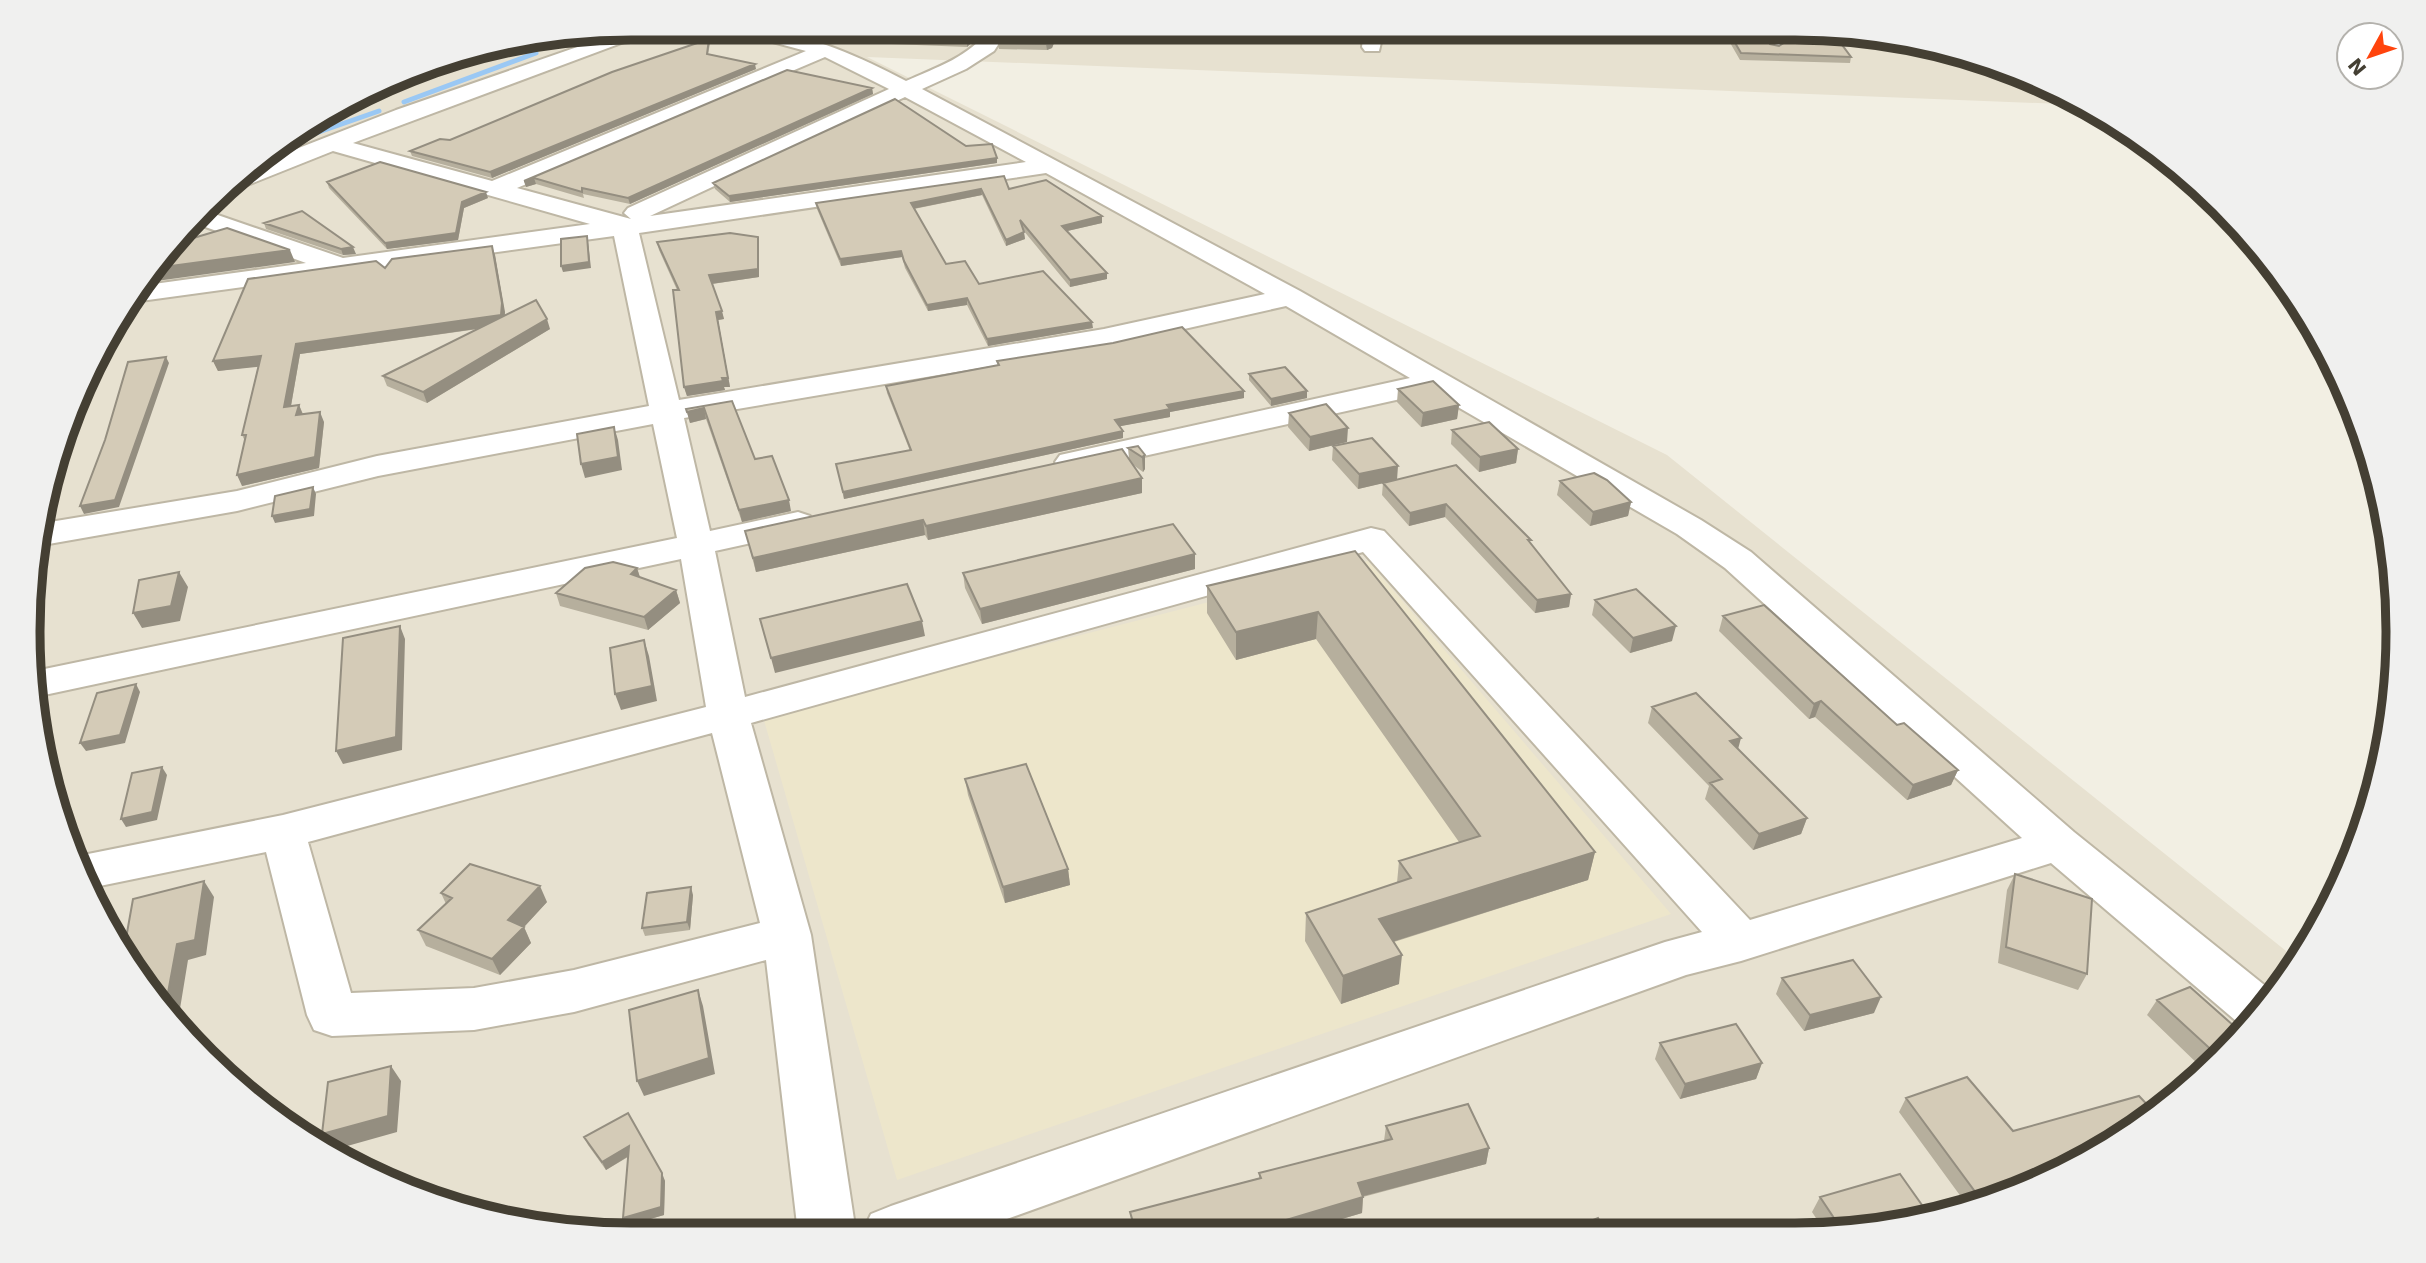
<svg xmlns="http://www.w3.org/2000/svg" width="2426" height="1263" viewBox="0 0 2426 1263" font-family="'DejaVu Sans',sans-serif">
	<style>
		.residential { fill: #e7e1d0 }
		.education { fill: #ede6cb }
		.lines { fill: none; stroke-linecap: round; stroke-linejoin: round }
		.stream { stroke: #9ac8f4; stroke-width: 5 }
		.minor-casing { stroke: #beb7a5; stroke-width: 4 }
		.minor { fill: #fff; fill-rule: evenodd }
		.wall { fill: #b6af9d }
		.shaded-wall { fill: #948e80 }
		.building { fill: #d4cbb7; stroke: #948e80; stroke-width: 2 }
		.rim { fill: none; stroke: #443f33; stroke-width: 9 }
	</style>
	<rect width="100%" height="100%" fill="#f2efe3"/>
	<path class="residential" d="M632 28 1834 29 1951 49 2062 90 2086 105 867 57 1667 455 2296 959 2248 1030 2130 1133 2025 1189 1874 1230 592 1234 476 1215 364 1173 264 1111 178 1030 74 863 29 671 48 476 129 297 264 153 437 60Z"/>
	<path class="education" d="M1368 561 1671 914 897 1180 763 717Z"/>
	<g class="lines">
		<path class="stream" d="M559 45 587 35
			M404 102 536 53
			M273 148 379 111"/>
		<defs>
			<path id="minor" d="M632 28H654L651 32 353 143 492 181 806 51 735 32 733 28C796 28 851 52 906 81 937 67 970 57 990 28H1009L994 51 966 69 922 89 1300 291 1701 520 1751 552 2074 832 2273 992 2249 1028 2242 1026 2051 863 1741 961 1686 975 968 1233H862L871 1214 891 1206 1665 942 1702 932 1363 552 751 723 811 935 856 1233H798L766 960 574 1012 474 1030 332 1036 314 1030 307 1015 266 852 90 888 73 857 283 815 706 707 681 559 35 697 30 672 677 538 653 424 378 476 237 511 43 545 44 523 237 491 377 456 649 406 614 236 126 303 139 286 306 263 197 224 209 212 343 258 590 224 333 151 245 186 232 187 250 167 396 110ZM825 57 889 89 628 208 624 213 631 219 517 188ZM905 97 1026 162 650 216ZM1046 173 1265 294 1104 329 679 400 639 233ZM1286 306 1410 378 1060 455 1055 462 1060 469 1072 472 1432 392 1677 534 1725 568 2022 838 1750 920 1384 531 1371 528 745 697 715 551 810 530 816 523 810 516 798 512 710 531 684 418 1104 347ZM712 733 760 923 574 970 474 988 351 993 308 842Z
				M1364 29H1384L1379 51H1365L1362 47Z
				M1629 29H1649L1652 38 1649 42H1635Z
				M1758 29H1777L1786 44 1776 50 1769 48Z
				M1902 41 1923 44 1924 45 1914 51 1907 49Z"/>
		</defs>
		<use href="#minor" class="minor-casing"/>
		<use href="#minor" class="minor"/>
	</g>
	<path class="wall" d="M987 28 967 47 891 44 890 38Z
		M1007 28 1115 29H1093L1090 38H1056L1052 48 1047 50 999 49 998 43Z
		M1600 29H1628L1627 31H1601Z
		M1651 29H1761L1770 44 1779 46 1786 41 1779 29H1834L1905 42 1903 48 1842 44 1851 57 1850 63 1740 60 1725 34 1652 31Z
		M709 39 710 44 708 54 756 69 492 178 412 156 410 151 450 140Z
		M1924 44 1948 48 1925 47Z
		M787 70 872 88 873 94 630 204 583 194 584 198 536 184 526 187 524 181Z
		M966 146 997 163 730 202 715 189 713 183Z
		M1004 176 1009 189 1102 216V223L1067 231 1107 273V279L1070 287 1023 230 1025 239 1006 246 982 195 914 209 946 264 979 284 1093 328 988 346 967 305 928 311 905 268 902 257 841 266 817 209 816 203Z
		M327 182 488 198 464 208 458 240 387 249 329 188Z
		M264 223 356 254 343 255 266 229Z
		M758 237 759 245V277L712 284 724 319 718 320 730 387H724L725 390 687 396 684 387 677 290 659 250 657 242Z
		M495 255 505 315 550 329 427 403 387 386 383 376 478 329 300 354 291 406 299 405 303 414 324 422 319 468 242 486 245 441 242 435 258 366 218 371 213 361 385 268Z
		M997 361 1244 391V398L1170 412V417L1120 426 1123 431V438L844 499 836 464 910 451 887 393 886 386 998 365Z
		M1249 374 1307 391V398L1271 406 1249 380Z
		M1398 389 1459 405 1457 419 1421 427 1397 402Z
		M732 401 755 459 791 511 742 522 706 419 690 423 686 409Z
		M1289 413 1347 442 1309 451 1288 427Z
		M1452 430 1518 449 1516 463 1479 472 1451 444Z
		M1333 446 1397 479 1530 543 1571 594 1569 607 1535 613 1445 517 1409 526 1382 495 1383 483 1358 489 1332 460Z
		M1128 448 1145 455V469L1143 472 1132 464 1142 493 928 540 925 535 756 572 745 531 1129 459Z
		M1560 481 1631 502 1628 516 1590 526 1557 495Z
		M1355 551 1595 852 1588 880 1394 942 1399 984 1341 1004 1305 941 1306 913 1397 883 1399 861 1459 842 1316 639 1236 660 1207 613V586Z
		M637 568 640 577 676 590 680 603 648 630 560 606 556 593Z
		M1195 569 982 624 965 588 963 573Z
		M1595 600 1672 641 1630 653 1592 615Z
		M1723 616 1897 725 1958 770 1951 785 1907 800 1815 717 1809 719 1719 631Z
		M1652 707 1738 749 1807 818 1801 834 1753 850 1705 799 1709 786 1648 723Z
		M965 779 1068 869 1070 885 1005 903 968 795Z
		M2015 874 2087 974 2078 990 1998 963 2007 890Z
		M441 893 547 902 524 927 531 943 500 975 426 946 418 930 446 904Z
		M693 895 690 930 645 936 642 928Z
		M1782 978 1874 1013 1804 1031 1776 994Z
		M2157 1000 2243 1034 2203 1069 2147 1015Z
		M1660 1043 1762 1063 1756 1079 1680 1099 1655 1059Z
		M1906 1098 2025 1189 1967 1205 1899 1112Z
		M628 1113 665 1181 664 1215 626 1226 623 1218 628 1157 606 1170 588 1145 584 1137Z
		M1386 1126 1489 1148 1486 1164 1363 1197 1362 1213 1298 1232H1133L1130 1212 1259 1178V1173L1384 1141Z
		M1820 1197 1874 1230H1824L1812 1212Z"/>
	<path class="shaded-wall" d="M980 28H987L967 47V41Z
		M1056 32V38L1052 48 1047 50 1046 44Z
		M755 64 756 69 492 178 490 172Z
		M872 88 873 94 630 204 628 198Z
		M997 158V163L730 202 729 196Z
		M534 178 536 184 526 187 524 181Z
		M981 189 982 195 912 209 911 203Z
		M486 192 488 198 464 208 458 240 387 249 385 243 462 202Z
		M1102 216V223L1063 232 1062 226Z
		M1024 232 1025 239 1006 246V240Z
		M587 236 588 242 591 268 563 272 561 266Z
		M758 237 759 245V277L711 284 709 275Z
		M492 246 495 255 505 312 504 325 300 354 289 417 284 407 296 344Z
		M353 247 356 254 343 255 341 249Z
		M290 250 295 262 142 283 156 268Z
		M901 251 902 257 841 266 840 259Z
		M1107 273V279L1070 287V280Z
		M967 298V305L928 311 927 305Z
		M722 311 724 319 718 320 730 387H724L725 390 687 396 684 387 716 312Z
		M547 319 550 329 427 403 423 392Z
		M1092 322 1093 328 988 346 987 339Z
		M261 356 265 366 218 371 213 361Z
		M166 357 169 363 119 507 84 514 80 506Z
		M1244 391V398L1170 412V417L1116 427 1115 420 1167 405Z
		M1307 391V398L1271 406V399Z
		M299 405 303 415H296Z
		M1459 405 1457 419 1421 427 1423 413Z
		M704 408 706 419 690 423 687 412Z
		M320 412 324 422 319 468 242 486 237 475Z
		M614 427 618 440 622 470 585 478 581 464Z
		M1348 428 1347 442 1309 451 1310 437Z
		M1123 431V438L844 499 843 492Z
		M1518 449 1516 463 1479 472 1480 457Z
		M1145 455V469L1143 472 1142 457Z
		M1398 466 1397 480 1358 489 1359 474Z
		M1142 478V493L928 540 926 526Z
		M313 487 316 494 314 516 275 523 272 516Z
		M789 500 791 511 742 522 739 510Z
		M1631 502 1628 516 1590 526 1593 512Z
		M1446 504 1445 517 1409 526 1410 513Z
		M923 520 925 535 756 572 753 558Z
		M1195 554V569L982 624 980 609Z
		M637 568 641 581 631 574Z
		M179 572 188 587 180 621 142 628 133 613Z
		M676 590 680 603 648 630 644 617Z
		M1571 594 1569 607 1535 613 1537 600Z
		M1318 612 1316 639 1236 660V632Z
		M922 621 925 636 775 673 771 658Z
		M400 626 405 639 402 750 343 764 336 751Z
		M1676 626 1672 641 1630 653 1633 638Z
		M644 640 649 656 657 701 621 710 615 694Z
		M136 684 140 692 125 743 86 751 80 743Z
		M1821 701 1815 717 1809 719 1814 704Z
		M1741 738 1737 753 1730 741Z
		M162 767 167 775 157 820 126 827 121 819Z
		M1958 770 1951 785 1907 800 1913 785Z
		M1807 818 1801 834 1753 850 1759 834Z
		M1595 852 1588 880 1376 947 1379 919Z
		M1068 869 1070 885 1005 903 1003 887Z
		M204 881 214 897 206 955 188 960 177 1027 165 1009 177 944Z
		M540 886 547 902 524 927 531 943 500 975 492 959 508 920Z
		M691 887 693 895 690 930 687 922Z
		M1402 955 1399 984 1341 1004 1343 976Z
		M698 990 703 1006 715 1074 644 1096 637 1081Z
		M1881 997 1874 1013 1804 1031 1810 1015Z
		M1762 1063 1756 1079 1680 1099 1685 1084Z
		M391 1066 401 1081 397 1132 333 1150 322 1134Z
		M629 1146 632 1154 606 1170 602 1162Z
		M1489 1148 1486 1164 1356 1198 1358 1183Z
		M662 1173 665 1181 664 1215 626 1226 623 1218Z
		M1363 1197 1362 1213 1298 1232H1246Z"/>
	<path class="building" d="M896 28H980L967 41 890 38Z
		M1007 28H1090L1089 32H1056L1052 42 1046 44 998 43Z
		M1727 29H1761L1770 44 1779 46 1790 39 1784 29H1834L1905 42 1837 38 1851 57 1741 53Z
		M709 39 707 54 755 64 490 172 410 151 440 139 450 140 612 72Z
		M787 70 872 88 628 198 582 188V192L534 178 524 181Z
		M895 99 966 146 992 144 997 158 729 196 713 183Z
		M380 162 486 192 462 202 456 233 385 243 327 182Z
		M1004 176 1009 189 1046 180 1102 216 1062 226 1107 273 1070 280 1020 220 1024 232 1006 240 981 189 911 203 946 264 965 261 979 284 1043 271 1092 322 987 339 967 298 927 305 904 261 901 251 840 259 816 203Z
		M302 211 353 247 341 249 264 223Z
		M227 228 290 250 156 268 180 242Z
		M730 233 758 237V269L709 275 722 311 716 312 728 378H722L723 381 684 387 673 290H679L657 242Z
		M587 236 589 262 561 266V239Z
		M492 246 502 303 501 315 296 344 284 407 299 405 296 415 320 412 315 457 237 475 246 435H242L261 356 213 361 248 279 376 261 385 268 392 259Z
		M536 300 547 319 423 392 383 376Z
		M1182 327 1244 391 1167 405 1170 409 1115 420 1123 431 843 492 836 464 911 450 886 386 999 365 997 361 1113 343Z
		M166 357 115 500 80 506 105 440 128 362Z
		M1285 367 1307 391 1271 399 1249 374Z
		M1433 381 1459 405 1423 413 1398 389Z
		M732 401 755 459 772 456 789 500 739 510 704 408 687 412 686 409Z
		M1326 404 1348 428 1310 437 1289 413Z
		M1489 422 1518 449 1480 457 1452 430Z
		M614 427 618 457 581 464 577 434Z
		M1372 438 1398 466 1359 474 1333 446Z
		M1138 446 1145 455 1142 457 1128 448Z
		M1122 449 1142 478 926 526 923 520 753 558 745 531Z
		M1456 465 1531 540H1528L1571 594 1537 600 1446 504 1410 513 1383 483Z
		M1594 473 1607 480 1631 502 1593 512 1560 481Z
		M313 487 310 509 272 516 275 496Z
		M1173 524 1195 554 980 609 963 573Z
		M1355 551 1595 852 1379 919 1402 955 1343 976 1306 913 1411 878 1399 861 1480 836 1318 612 1236 632 1207 586Z
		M613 562 637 568 631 574 676 590 644 617 556 593 585 568Z
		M179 572 171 606 133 613 139 580Z
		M907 584 922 621 771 658 760 619Z
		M1636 589 1676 626 1633 638 1595 600Z
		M1764 605 1897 725 1904 723 1958 770 1913 785 1821 701 1814 704 1723 616Z
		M400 626 396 737 336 751 343 638Z
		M644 640 652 686 615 694 610 648Z
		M136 684 120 735 80 743 97 693Z
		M1696 693 1741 738 1730 741 1807 818 1759 834 1710 783 1722 779 1652 707Z
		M1026 764 1068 869 1003 887 965 779Z
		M162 767 152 812 121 819 132 773Z
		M470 864 540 886 508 920 524 927 492 959 418 930 452 898 441 893Z
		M2015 874 2092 899 2087 974 2006 947Z
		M204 881 195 940 177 944 165 1009 125 944 133 899Z
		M691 887 687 922 642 928 647 893Z
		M1853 960 1881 997 1810 1015 1782 978Z
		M2190 987 2243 1034 2218 1056 2157 1000Z
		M698 990 709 1058 637 1081 629 1010Z
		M1736 1024 1762 1063 1685 1084 1660 1043Z
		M391 1066 388 1116 322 1134 328 1082Z
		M1967 1077 2013 1131 2139 1096 2154 1112 2130 1133 2025 1189 1982 1201 1906 1098Z
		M1468 1104 1489 1148 1358 1183 1363 1197 1246 1232H1136L1130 1212 1261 1178 1259 1173 1392 1139 1386 1126Z
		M628 1113 662 1173 661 1207 623 1218 629 1146 602 1162 584 1137Z
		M1900 1174 1929 1215 1874 1230H1842L1820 1197Z
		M1598 1218 1605 1231H1566Z"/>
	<path d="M0 0H2426V1263H0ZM631 40H1795A591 591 0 0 1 2386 631V632A591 591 0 0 1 1795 1223H631A591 591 0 0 1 40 632V631A591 591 0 0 1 631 40Z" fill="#f0f0ef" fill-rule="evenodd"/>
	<path class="rim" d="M631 40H1795A591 591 0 0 1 2386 631V632A591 591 0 0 1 1795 1223H631A591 591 0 0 1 40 632V631A591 591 0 0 1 631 40Z"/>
	<g transform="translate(2370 56) rotate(230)"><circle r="33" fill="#ffffff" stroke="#b4b2ad" stroke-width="2"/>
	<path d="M0-5L12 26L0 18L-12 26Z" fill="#ff440d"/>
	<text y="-10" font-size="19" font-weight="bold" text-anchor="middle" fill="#443f33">N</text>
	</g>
</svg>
